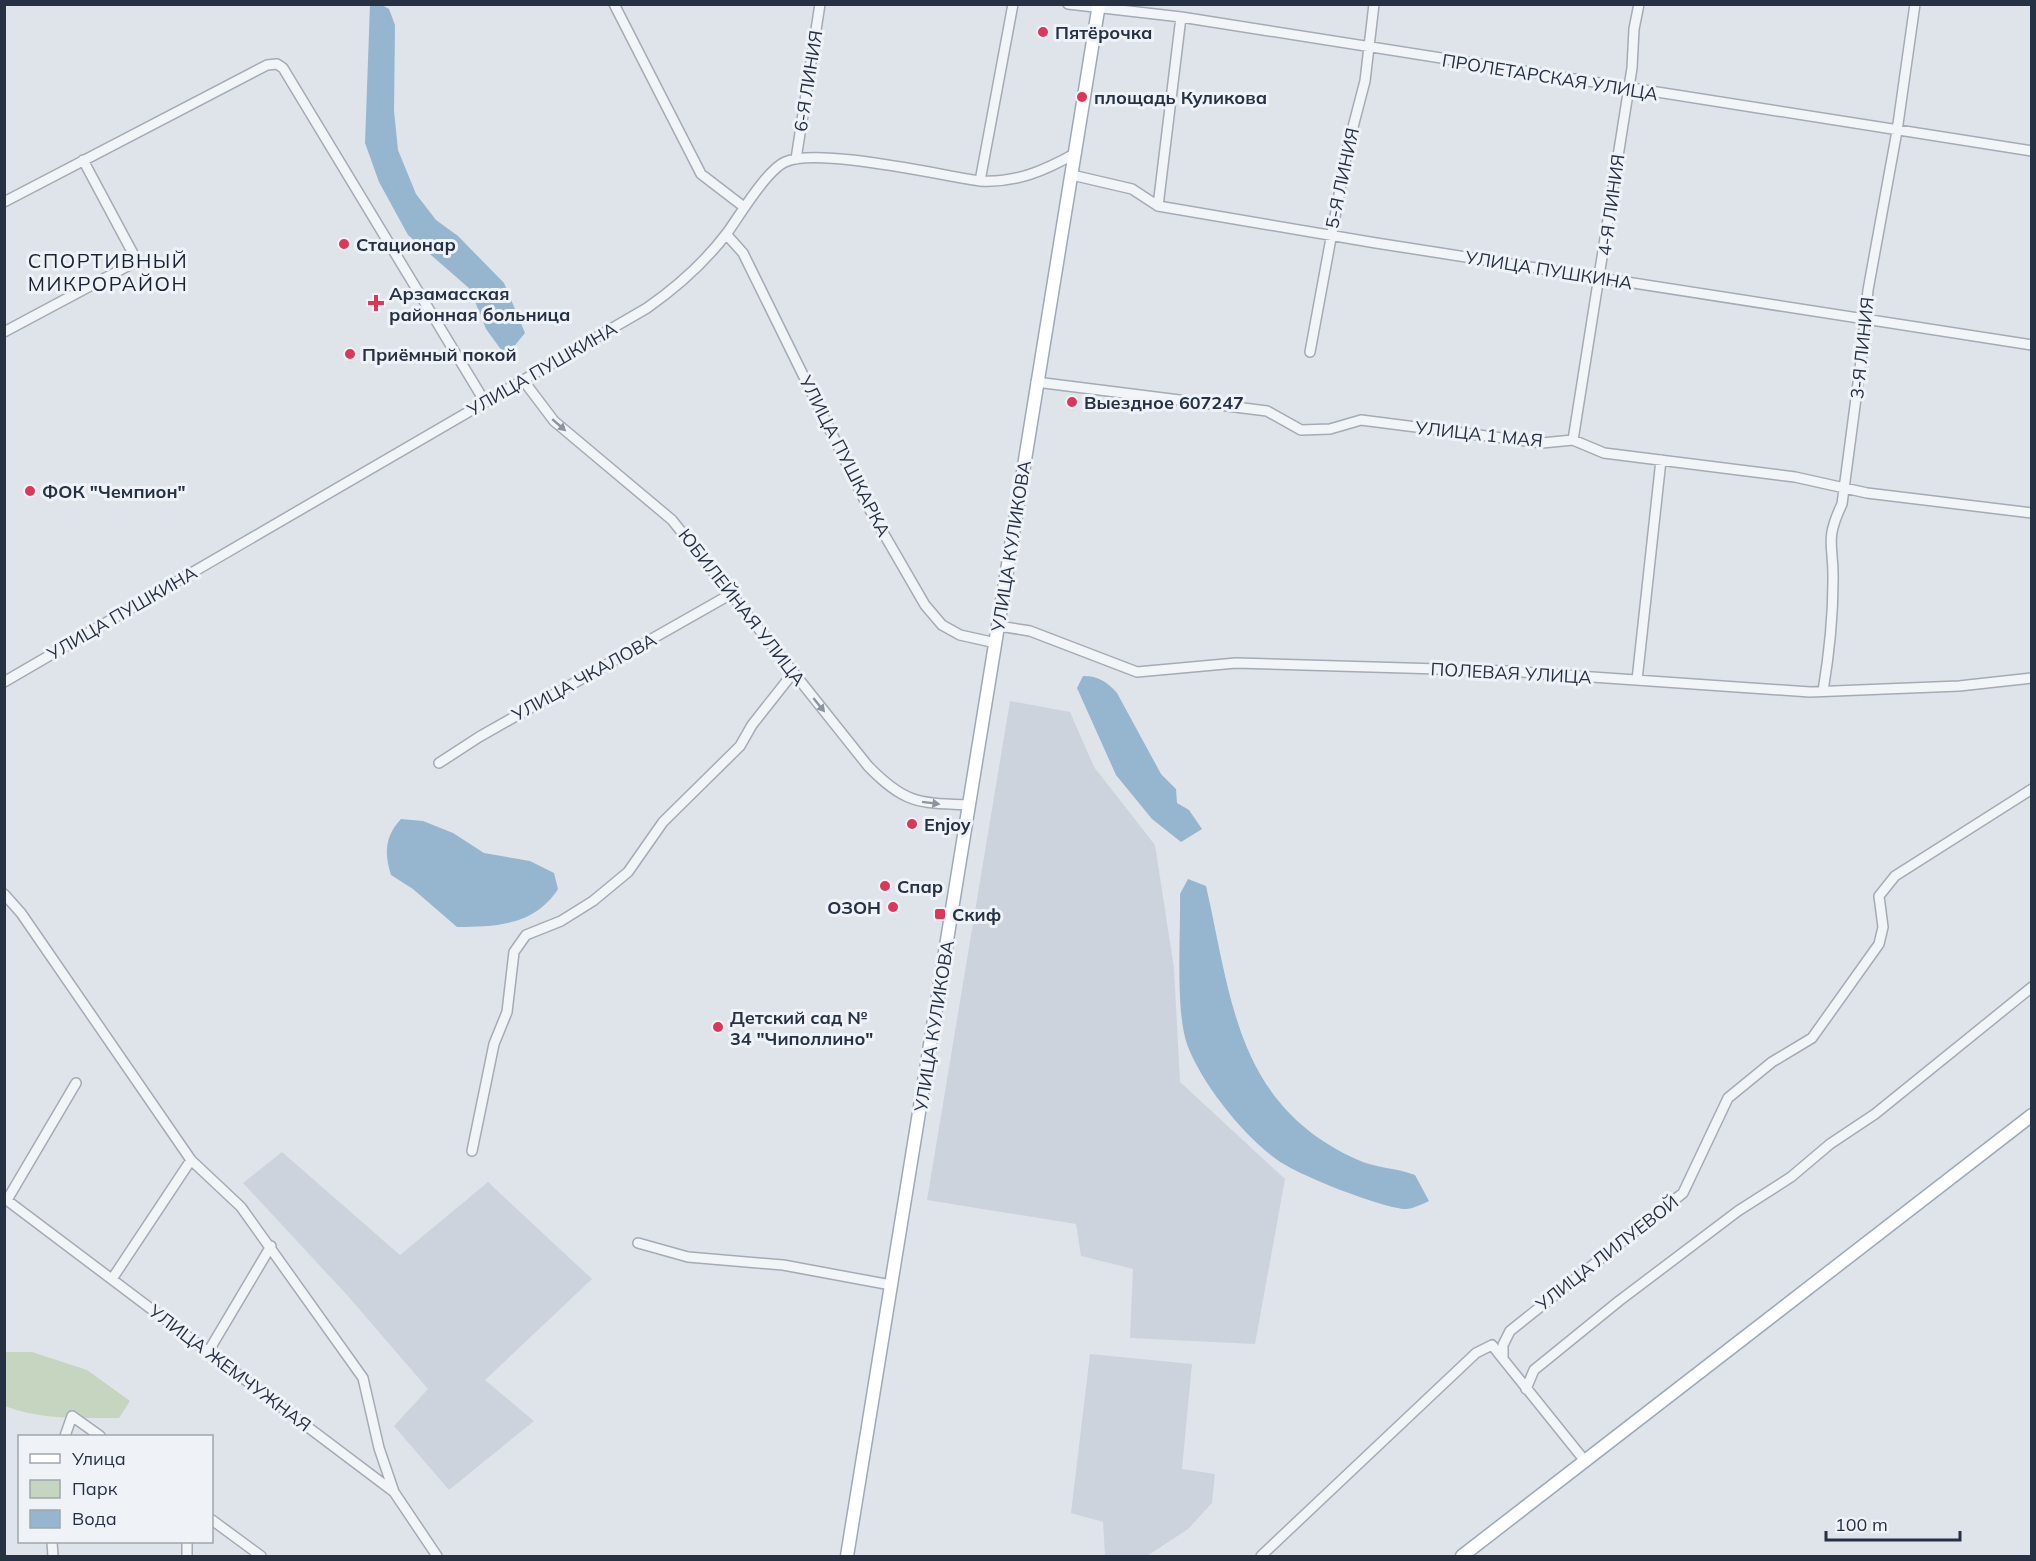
<svg xmlns="http://www.w3.org/2000/svg" width="2036" height="1561" viewBox="0 0 2036 1561" font-family="Mulish,sans-serif">
	<style>
		.built { fill: #cdd3dc }
		.green { fill: #c6d5bf }
		.water { fill: #96b5ce }
		.lines { fill: none; stroke-linecap: round; stroke-linejoin: round }
		.minor-casing { stroke: #a4abb5; stroke-width: 12 }
		.major-casing { stroke: #9da9b7; stroke-width: 15 }
		.minor { stroke: #f2f5f8; stroke-width: 9 }
		.major { stroke: #fff; stroke-width: 12 }
		.oneway { fill: #8c949e }
		.poi-dot { fill: #dc375a; stroke: #eff3f7; stroke-width: 2 }
		.labels { text-anchor: middle; dominant-baseline: central; stroke-width: 6; stroke-linejoin: round; paint-order: stroke }
		.poi-label { font-size: 18px; font-weight: bold; fill: #263243; stroke: #eff3f7; text-anchor: start }
		.street-label { font-size: 18px; fill: #263243; stroke: #eff3f7 }
		.neighbourhood-label { font-size: 20px; letter-spacing: 1.5px; fill: #192334; stroke: #eff3f7 }
	</style>
	<rect width="100%" height="100%" fill="#dfe4ea"/>
	<path class="built" d="M1010 701 1070 712 1094 767 1155 845 1174 968 1180 1082 1285 1179 1255 1344 1130 1338 1133 1269 1081 1256 1076 1224 927 1200Z
		M282 1152 400 1255 488 1182 592 1279 485 1380 534 1421 449 1490 394 1426 428 1389 347 1295 243 1183Z
		M1090 1354 1192 1364 1182 1469 1215 1474 1212 1503 1188 1529 1147 1556H1105L1103 1522 1071 1513Z"/>
	<path class="green" d="M4 1352H32L87 1370 130 1401 119 1418C81 1418 40 1420 5 1406Z"/>
	<path class="water" d="M370 5H382L389 9 395 25 394 111 398 150 416 194 436 220 458 236 504 283 525 333 512 349 502 351 486 329 470 289 408 235 379 182 365 143Z
		M1083 676C1099 676 1107 682 1117 693L1161 774 1176 789 1177 803 1189 810 1202 829 1181 842 1152 819 1116 775 1077 688Z
		M401 819 423 821 453 833 484 853 530 861 554 873 558 889C535 925 497 927 457 927L413 889 391 875C384 853 385 836 401 819Z
		M1188 879 1206 886C1232 1000 1236 1105 1358 1160 1376 1168 1397 1168 1415 1175L1429 1201C1422 1204 1411 1210 1404 1209 1377 1206 1297 1175 1276 1159 1243 1135 1201 1083 1187 1044 1175 1009 1181 934 1180 894Z"/>
	<g class="lines">
		<defs>
			<path id="minor" d="M614 4 701 174 744 207
				M1068 4 1181 17 2032 151
				M796 159 820 4
				M1072 175 1132 189 1158 206 1376 243 2032 345
				M980 181 1013 4
				M4 202 267 65 277 64 283 68 485 402
				M1158 206 1181 17
				M726 234 743 253 866 503 925 605 942 625 960 635 996 643
				M4 332 137 261 83 160
				M1310 352 1348 146 1365 81 1374 4
				M523 380 554 421 672 520 868 766C905 804 918 803 970 805
				M1036 382 1267 411 1301 430 1330 429 1361 420 1542 443 1573 440 1604 453 1795 477 1867 493 2032 513
				M1573 440 1632 68 1634 29 1639 4
				M999 626 1030 631 1137 672 1236 663 1507 671 1810 692 1959 686 2032 678
				M1637 680 1661 460
				M4 682 647 308C677 287 705 262 727 233 740 215 766 171 785 162 817 147 939 175 980 181 1016 183 1044 171 1076 153
				M1823 691C1829 655 1833 617 1833 581 1834 544 1824 542 1842 504L1862 353 1868 290 1897 131 1915 4
				M439 763 479 737 731 594
				M4 894 21 913 191 1160 241 1207 363 1378 379 1448 394 1492
				M472 1151 494 1044 507 1012 514 952 526 935 561 921 593 901 628 872 663 822 740 746 752 725 793 673
				M4 1198 394 1492 437 1556
				M7 1200 76 1083
				M638 1243 688 1257 783 1265 891 1285
				M112 1279 191 1160
				M208 1352 271 1246
				M1526 1389 1534 1370 1619 1301 1738 1211 1791 1177 1830 1144 1875 1114 2032 987
				M65 1436 72 1416 100 1436
				M1585 1461 1503 1359V1345L1510 1331 1683 1193 1728 1098 1772 1062 1812 1038 1879 944 1883 927 1879 896 1895 876 2032 789
				M212 1520 261 1556
				M52 1542 53 1556
				M187 1556V1542
				M1261 1556 1476 1353 1492 1345 1503 1359"/>
			<path id="major" d="M847 1556 1099 4
				M1462 1556 2032 1115"/>
		</defs>
		<use href="#minor" class="minor-casing"/>
		<use href="#major" class="major-casing"/>
		<use href="#minor" class="minor"/>
		<use href="#major" class="major"/>
	</g>
	<defs><path id="oneway-solid" d="M-6-.8H1V-3.2L6.5 0L1 3.2V.8H-6Z" transform="scale(1.5)"/></defs>
	<g class="oneway">
		<use href="#oneway-solid" transform="translate(559 425) rotate(41)"/>
		<use href="#oneway-solid" transform="translate(819 705) rotate(51)"/>
		<use href="#oneway-solid" transform="translate(931 803) rotate(7)"/>
	</g>
	<g class="poi-dot">
		<circle cx="1043" cy="32" r="6"/>
		<circle cx="1082" cy="97" r="6"/>
		<circle cx="344" cy="244" r="6"/>
		<path d="M373 294h6v6h6v6h-6v6h-6v-6h-6v-6h6z"/>
		<circle cx="350" cy="354" r="6"/>
		<circle cx="1072" cy="402" r="6"/>
		<circle cx="30" cy="491" r="6"/>
		<circle cx="912" cy="824" r="6"/>
		<circle cx="885" cy="886" r="6"/>
		<circle cx="893" cy="907" r="6"/>
		<rect x="934" y="908" width="12" height="12" rx="3"/>
		<circle cx="718" cy="1027" r="6"/>
	</g>
	<g class="labels">
		<g class="poi-label">
			<text x="1055" y="32">Пятёрочка</text>
			<text x="1094" y="97">площадь Куликова</text>
			<text x="356" y="244">Стационар</text>
			<text x="389" y="293">Арзамасская<tspan x="389" dy="21">районная больница</tspan></text>
			<text x="362" y="354">Приёмный покой</text>
			<text x="1084" y="402">Выездное 607247</text>
			<text x="42" y="491">ФОК "Чемпион"</text>
			<text x="924" y="824">Enjoy</text>
			<text x="897" y="886">Спар</text>
			<text x="881" y="907" text-anchor="end">ОЗОН</text>
			<text x="952" y="914">Скиф</text>
			<text x="730" y="1017">Детский сад №<tspan x="730" dy="21">34 "Чиполлино"</tspan></text>
		</g>
		<g class="street-label">
			<text transform="translate(1550 77) rotate(9)">ПРОЛЕТАРСКАЯ УЛИЦА</text>
			<text transform="translate(808 81) rotate(-81)">6-Я ЛИНИЯ</text>
			<text transform="translate(1342 178) rotate(-78)">5-Я ЛИНИЯ</text>
			<text transform="translate(1611 205) rotate(-82)">4-Я ЛИНИЯ</text>
			<text transform="translate(1549 270) rotate(9)">УЛИЦА ПУШКИНА</text>
			<text transform="translate(1862 348) rotate(-84)">3-Я ЛИНИЯ</text>
			<text transform="translate(542 369) rotate(-30)">УЛИЦА ПУШКИНА</text>
			<text transform="translate(1479 434) rotate(6)">УЛИЦА 1 МАЯ</text>
			<text transform="translate(845 456) rotate(63)">УЛИЦА ПУШКАРКА</text>
			<text transform="translate(1011 546) rotate(-81)">УЛИЦА КУЛИКОВА</text>
			<text transform="translate(742 607) rotate(52)">ЮБИЛЕЙНАЯ УЛИЦА</text>
			<text transform="translate(122 613) rotate(-30)">УЛИЦА ПУШКИНА</text>
			<text transform="translate(1511 673) rotate(3)">ПОЛЕВАЯ УЛИЦА</text>
			<text transform="translate(584 677) rotate(-29)">УЛИЦА ЧКАЛОВА</text>
			<text transform="translate(934 1026) rotate(-81)">УЛИЦА КУЛИКОВА</text>
			<text transform="translate(1607 1253) rotate(-38)">УЛИЦА ЛИЛУЕВОЙ</text>
			<text transform="translate(230 1368) rotate(37)">УЛИЦА ЖЕМЧУЖНАЯ</text>
		</g>
		<g class="neighbourhood-label">
			<text x="108" y="260">СПОРТИВНЫЙ<tspan x="108" dy="23">МИКРОРАЙОН</tspan></text>
		</g>
	</g>
	<rect width="2036" height="1561" fill="none" stroke="#263243" stroke-width="12"/>
	<rect x="18" y="1435" width="195" height="108" fill="#eff3f7" stroke="#9fa6af" stroke-width="1.5"/>
	<rect x="30" y="1454" width="30" height="9" fill="#ffffff" stroke="#9fa6af" stroke-width="1.5"/>
	<text x="72" y="1465" font-size="18" fill="#263243">Улица</text>
	<rect x="30" y="1480" width="30" height="18" fill="#c6d5bf" stroke="#9fa6af" stroke-width="1.5"/>
	<text x="72" y="1495" font-size="18" fill="#263243">Парк</text>
	<rect x="30" y="1510" width="30" height="18" fill="#96b5ce" stroke="#9fa6af" stroke-width="1.5"/>
	<text x="72" y="1525" font-size="18" fill="#263243">Вода</text>
	<path d="M1826 1531v9h134v-9" fill="none" stroke="#263243" stroke-width="3"/>
	<text x="1835" y="1531" font-size="18" fill="#263243" stroke="#eff3f7" stroke-width="4.5" paint-order="stroke">100 m</text>
</svg>
